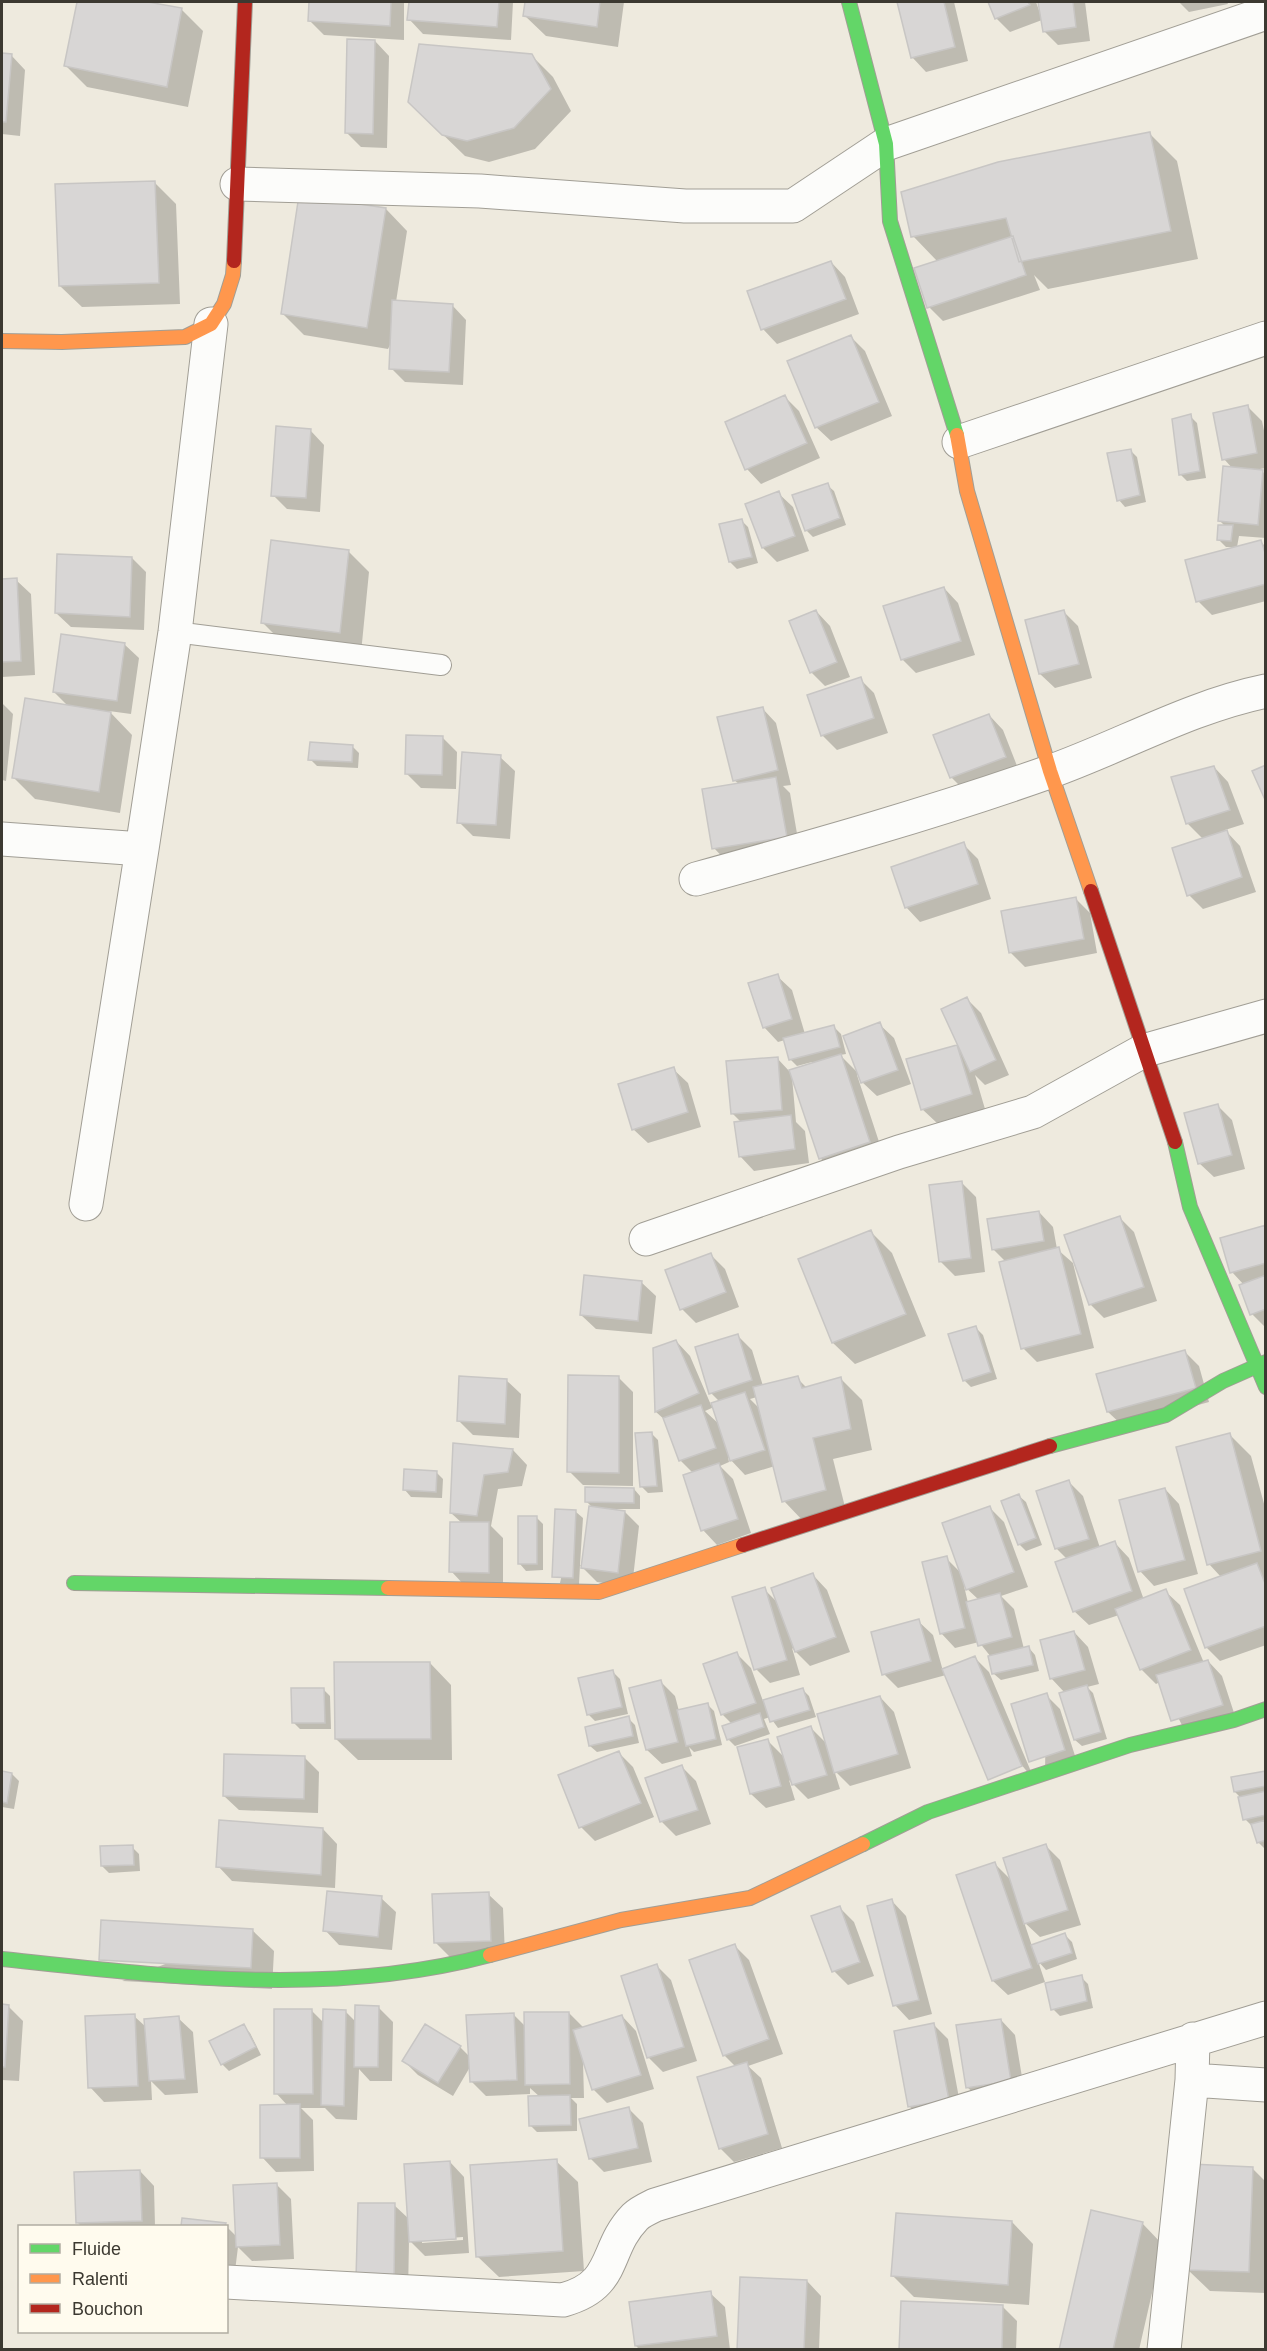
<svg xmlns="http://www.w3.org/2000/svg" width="1267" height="2351" viewBox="0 0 1267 2351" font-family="Helvetica,sans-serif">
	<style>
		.shadow { fill: #0003; fill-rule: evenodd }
		.building { fill: #d8d6d5; stroke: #c8c6c4; stroke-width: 1.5 }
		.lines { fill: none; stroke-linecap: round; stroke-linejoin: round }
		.lane-casing { stroke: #a19e95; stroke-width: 22 }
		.street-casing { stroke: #a19e95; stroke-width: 35 }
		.fast-casing { stroke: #a19e95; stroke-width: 16 }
		.slow-casing { stroke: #a19e95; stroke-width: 16 }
		.jam-casing { stroke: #a19e95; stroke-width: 16 }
		.lane { stroke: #fcfcfa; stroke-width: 20 }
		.street { stroke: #fcfcfa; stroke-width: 33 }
		.fast { stroke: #63d668; stroke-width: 14 }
		.slow { stroke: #ff974d; stroke-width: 14 }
		.jam { stroke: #b3261e; stroke-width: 14 }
	</style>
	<rect width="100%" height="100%" fill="#eeeade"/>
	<path class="shadow" d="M78 2H140L182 10 203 31 188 107 87 87 66 66Z
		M311 2H404V40L324 35 309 20Z
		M410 2H513L511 40 423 34 409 19Z
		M526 2H624L618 47 546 36 524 15Z
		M898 2H954L968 61 926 72 912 57Z
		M990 2H1036L1040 13V2H1085L1090 41 1058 45 1044 31 1042 20 1010 32 996 18Z
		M1179 2H1227L1228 4 1189 12Z
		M375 41 389 56 387 148 361 147 346 132Z
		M2 54 11 55 25 70 20 136 2 134Z
		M531 55 553 77 571 111 535 149 489 162 465 156 431 123Z
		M1149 133 1177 161 1198 259 1048 289 1034 275 1040 290 943 321 929 307 938 262 913 236Z
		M155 183 176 204 180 304 82 307 60 286Z
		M386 209 407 231 396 302 452 305 466 320 463 385 405 382 391 368 392 341 388 349 304 335 283 314Z
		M831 262 845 277 859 314 777 344 763 329Z
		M851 337 865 351 892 416 831 441 816 427Z
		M785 397 799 411 820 458 761 484 747 469Z
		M1248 407 1262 421 1266 440V468L1260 469 1266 475V538L1239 536 1237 547H1226L1219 540 1225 526 1220 521 1233 469 1224 459Z
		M1190 416 1197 423 1206 478 1187 481 1180 474Z
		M310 430 324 445 320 512 287 509 273 495Z
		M1130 450 1137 457 1146 502 1125 507 1119 500Z
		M827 485 834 491 846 525 813 537 806 530Z
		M778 493 793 507 809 551 777 562 763 548 747 505Z
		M741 520 748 527 758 563 737 569 730 562Z
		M1261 542 1266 547V601L1212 615 1198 601Z
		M348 551 369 572 361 653 284 644 263 623Z
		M132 558 146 572 144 630 71 627 56 613Z
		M16 580 31 594 35 675 2 677V581Z
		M944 588 958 603 975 655 916 673 902 659Z
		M816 611 830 626 850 677 825 686 811 672Z
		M1064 612 1078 626 1092 678 1055 688 1040 674 1027 621Z
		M124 644 139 658 131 714 109 711 132 735 120 813 35 799 14 778 69 707 54 692Z
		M860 679 874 693 888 733 837 750 822 735Z
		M2 703 13 714 6 781 2 780Z
		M762 708 776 723 791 785 783 786 790 793 800 851 728 863 714 848 739 784 734 780Z
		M989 715 1003 730 1019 771 966 792 951 777Z
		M442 737 457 752 456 789 421 788 407 774Z
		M352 746 359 753 358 768 317 766 310 759Z
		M500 757 515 771 510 839 473 836 459 822Z
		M1214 767 1228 782 1244 824 1225 830 1240 846 1256 892 1203 909 1189 895 1203 839 1187 823Z
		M963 844 978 859 991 899 920 922 906 907Z
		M1075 898 1090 913 1097 953 1025 967 1011 953Z
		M777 976 792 990 805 1034 834 1027 841 1034 846 1054 840 1055 859 1074 879 1024 894 1038 911 1084 877 1096 862 1082 859 1074 857 1075 884 1157 835 1172 820 1158 792 1077 796 1122 805 1131 809 1163 754 1171 740 1156 742 1123 732 1113 777 1058 790 1072 813 1064 812 1062 797 1066 790 1059 785 1040 778 1042 764 1027Z
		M967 999 981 1013 1009 1075 985 1085 975 1075 985 1109 937 1123 922 1109 957 1047 962 1052Z
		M673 1069 688 1083 701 1127 648 1143 633 1129Z
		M1217 1105 1232 1120 1245 1169 1214 1177 1199 1163Z
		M961 1182 976 1197 985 1272 955 1276 940 1261Z
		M1039 1212 1053 1227 1057 1249 1073 1263 1094 1348 1037 1362 1023 1348 1006 1262 993 1249Z
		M1120 1218 1134 1232 1157 1301 1104 1318 1090 1304Z
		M1266 1227V1328L1252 1314 1244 1285 1232 1272Z
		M871 1232 892 1253 926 1336 855 1364 833 1343 800 1260Z
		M710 1254 725 1269 739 1307 696 1323 682 1309Z
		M641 1282 656 1296 652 1334 596 1329 581 1315Z
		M976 1328 983 1335 997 1379 971 1387 964 1380Z
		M738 1336 752 1350 763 1386 797 1378 807 1388 841 1379 862 1400 872 1450 833 1459 846 1511 805 1523 784 1501 775 1466 745 1475 728 1457 729 1462 720 1466 733 1479 751 1533 717 1545 703 1530 693 1473 680 1460 666 1421 656 1412 655 1349 676 1341 690 1356 711 1405 720 1402 711 1393ZM757 1397 760 1409 750 1399ZM714 1407 720 1425 705 1411Z
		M1185 1352 1199 1366 1209 1402 1123 1426 1108 1412Z
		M619 1378 633 1392V1486L583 1485 569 1471Z
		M506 1380 521 1394 519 1438 473 1435 459 1421Z
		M651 1433 658 1440 663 1492 648 1493 641 1486Z
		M1230 1435 1251 1456 1266 1511V1645L1220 1661 1206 1647 1221 1577 1209 1564Z
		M454 1445 513 1450 527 1465 522 1486 498 1489 491 1526 503 1538V1586H465L451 1571 462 1523 451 1513Z
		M436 1472 443 1479 442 1498 411 1497 405 1490Z
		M1069 1482 1083 1496 1100 1548 1115 1543 1129 1558 1144 1600 1165 1591 1180 1605 1204 1663 1208 1661 1222 1676 1236 1719 1187 1735 1160 1682 1156 1684 1141 1669 1119 1615 1089 1625 1074 1611 1068 1560 1057 1549 1038 1492Z
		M634 1489 640 1496V1509H615V1511L625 1512 639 1526 632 1587 597 1582 580 1565 579 1584 560 1583 576 1512 583 1518 580 1565H583L593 1508 586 1501Z
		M1165 1489 1179 1504 1198 1574 1154 1586 1140 1571Z
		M1019 1496 1026 1502 1042 1545 1026 1551 1019 1544Z
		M990 1508 1004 1522 1028 1587 1001 1596 1014 1609 1024 1649 1029 1648 1035 1655 1039 1671 1001 1680 994 1674 991 1657 979 1642 955 1648 941 1633 946 1558 961 1573ZM964 1586 979 1600 968 1603Z
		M536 1517 543 1524V1570L526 1571 520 1564Z
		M813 1575 827 1590 850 1652 810 1666 792 1648 800 1675 770 1683 756 1669 764 1589 778 1603Z
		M918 1621 933 1635 943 1671 975 1658 989 1672 1035 1781 946 1675 898 1688 884 1674Z
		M1074 1632 1088 1647 1099 1684 1087 1687 1093 1693 1107 1739 1082 1746 1075 1740 1065 1693 1051 1678Z
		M737 1654 751 1668 763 1701 802 1689 809 1696 816 1717 778 1728 770 1717 764 1719 770 1734 735 1746 728 1739 732 1724 722 1714Z
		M430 1663 451 1685 452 1760H358L336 1739Z
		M613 1672 620 1679 628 1714 595 1721 588 1714Z
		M660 1681 675 1696 679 1711 707 1704 714 1711 722 1745 694 1752 689 1747 692 1756 662 1764 647 1750 631 1689Z
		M323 1689 330 1696 331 1729H300L293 1722Z
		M1046 1695 1060 1709 1078 1765 1045 1775Z
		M880 1697 894 1712 911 1768 850 1786 834 1770 840 1789 808 1799 789 1780 795 1800 766 1808 751 1794 768 1741 785 1758 811 1728 827 1744Z
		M628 1718 635 1725 639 1743 597 1752 590 1746Z
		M619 1753 633 1767 654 1817 595 1841 581 1827Z
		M305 1758 319 1772 318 1813 239 1810 224 1796Z
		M682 1767 696 1781 711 1824 676 1836 662 1822 647 1779Z
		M2 1772 12 1774 19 1781 14 1809 2 1807Z
		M1266 1772V1849H1265L1258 1842 1254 1828 1245 1819 1239 1796 1235 1792Z
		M323 1829 337 1844 335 1888 232 1881 218 1866Z
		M1046 1846 1060 1860 1081 1925 1040 1937 1024 1922 1032 1946 1065 1935 1072 1942 1077 1959 1046 1970 1038 1961 1045 1982 1008 1995 993 1981 958 1876 995 1864 1012 1881Z
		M132 1847 139 1854 140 1871 109 1873 102 1866Z
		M488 1894 503 1908 505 1955 450 1957 435 1942Z
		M381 1898 396 1912 392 1950 339 1945 325 1930Z
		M892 1901 906 1916 932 2014 909 2020 895 2005Z
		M839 1907 854 1922 874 1976 848 1985 834 1971Z
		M252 1930 274 1951 272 1989 122 1981Z
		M735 1946 749 1960 783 2054 748 2066 761 2078 782 2148 734 2162 720 2148 736 2067 724 2055Z
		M657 1966 671 1980 697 2061 663 2072 649 2058 622 1977Z
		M1081 1977 1088 1984 1093 2008 1060 2016 1053 2009Z
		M2 2006H8L23 2021 19 2081 2 2080Z
		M378 2007 393 2022 392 2081H370L359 2069 357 2120 336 2119 325 2108H301L313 2120 314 2171 276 2172 262 2157 288 2106 276 2093 312 2011 324 2023 345 2011 356 2022Z
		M569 2013 584 2028 622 2016 636 2031 654 2089 607 2103 593 2089 583 2061 584 2098H571L577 2104V2131L537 2132 530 2125 540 2097 530 2088V2094L486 2096 471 2081 470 2067 453 2096 418 2075 404 2061 460 2047 470 2057 513 2014 526 2027Z
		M134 2016 146 2027 178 2018 193 2032 198 2093 165 2095 151 2081 152 2100 104 2102 90 2087Z
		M1001 2020 1015 2035 1025 2095 982 2101 967 2087Z
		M933 2024 948 2039 962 2114 924 2121 910 2107Z
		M243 2026 250 2033 261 2055 229 2071 222 2064Z
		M629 2109 643 2123 652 2162 604 2172 590 2158Z
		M556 2161 578 2182 584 2271 499 2277 477 2256Z
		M450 2162 464 2177 469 2253 425 2256 409 2240 408 2294 372 2293 394 2205 409 2219ZM463 2237V2240L422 2243V2240Z
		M1252 2168 1266 2182V2293L1210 2291 1188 2270Z
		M140 2171 154 2186 155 2226H81L77 2222Z
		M276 2184 291 2199 294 2259 252 2261 238 2247 235 2271 226 2270V2226H182L183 2219 225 2225 237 2237Z
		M1012 2222 1033 2244 1029 2305 914 2297 893 2276Z
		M1142 2223 1163 2245 1139 2350H1060Z
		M807 2281 821 2296 819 2350H739Z
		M710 2293 725 2307 730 2350H640L636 2346Z
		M1003 2307 1017 2321 1016 2350H901Z"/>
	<path class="building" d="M77 2H148L182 8 167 87 64 66Z
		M309 2H391L390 26 308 21Z
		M409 2H499L497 27 407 20Z
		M525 2H600L597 27 523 16Z
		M897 2H944L955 47 911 58Z
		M988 2H1028L1030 5 995 19Z
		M1038 2H1073L1076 27 1043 32Z
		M347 39 375 40 373 134 345 133Z
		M419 44 532 54 551 89 514 128 467 141 442 135 408 102Z
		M2 53 12 54 6 122H2Z
		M1150 132 1171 231 1019 262 1006 218 911 237 901 192 998 162Z
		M155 181 159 283 59 286 55 184Z
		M299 195 386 208 367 328 281 314Z
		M1013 236 1026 275 927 308 914 268Z
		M831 261 846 299 761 330 747 291Z
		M392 300 453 304 449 372 389 369Z
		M851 335 879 402 815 428 787 361Z
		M785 395 807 443 745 470 725 422Z
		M1248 405 1257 453 1222 460 1213 413Z
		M1191 414 1200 471 1179 475 1172 419Z
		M276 426 311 429 306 498 271 496Z
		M1131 449 1140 495 1117 501 1107 453Z
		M1223 466 1263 470 1258 525 1218 521Z
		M828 483 840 518 805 531 792 495Z
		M779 491 795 536 762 548 745 504Z
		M742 519 752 557 729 562 719 524Z
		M1218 525H1233L1231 541 1217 540Z
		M271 540 349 550 340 633 261 623Z
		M1261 540 1266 556V584L1196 602 1185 560Z
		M57 554 132 557 130 617 55 613Z
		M17 578 21 661 2 662V579Z
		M944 587 961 641 901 660 883 606Z
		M816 610 837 662 810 673 789 621Z
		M1064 610 1079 664 1039 674 1025 620Z
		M61 634 125 643 117 701 53 692Z
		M861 677 874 718 821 736 807 695Z
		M25 698 111 712 99 792 12 778Z
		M763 707 778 770 733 781 717 717Z
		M989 714 1006 757 950 778 933 735Z
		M406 735 443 736 442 775 405 774Z
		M310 742 353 745 352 762 308 760Z
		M462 752 501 755 496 825 457 823Z
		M1266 765V802L1252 771Z
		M1214 766 1230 810 1186 824 1171 777Z
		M776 777 787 837 712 849 702 789Z
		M1227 830 1242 877 1187 896 1172 848Z
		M964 842 978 884 905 908 891 867Z
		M1076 897 1084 939 1009 953 1001 911Z
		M778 974 792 1019 763 1028 748 983Z
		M967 997 996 1060 970 1072 941 1009Z
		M880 1022 898 1070 861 1083 843 1036Z
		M834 1025 840 1047 789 1060 783 1038Z
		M957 1045 972 1094 921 1110 906 1059Z
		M841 1054 870 1142 819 1159 789 1070Z
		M778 1057 782 1110 731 1114 726 1061Z
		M674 1067 688 1112 632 1130 618 1084Z
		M1218 1104 1232 1155 1198 1164 1184 1113Z
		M791 1115 795 1149 739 1157 734 1122Z
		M962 1181 971 1258 939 1262 929 1185Z
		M1039 1211 1044 1241 992 1250 987 1219Z
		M1120 1216 1144 1287 1089 1305 1064 1235Z
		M1266 1225V1263L1230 1273 1220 1238Z
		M871 1230 906 1314 832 1343 798 1259Z
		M1059 1247 1081 1334 1021 1349 999 1262Z
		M711 1253 726 1292 680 1310 665 1270Z
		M584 1275 642 1281 638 1321 580 1315Z
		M1266 1275V1309L1250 1315 1239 1285Z
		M976 1326 991 1372 963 1381 948 1334Z
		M738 1334 752 1380 709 1394 695 1347Z
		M676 1340 699 1393 655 1412 653 1348Z
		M1185 1350 1196 1388 1107 1412 1096 1374Z
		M568 1375 619 1376V1473L567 1472Z
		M459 1376 507 1379 505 1424 457 1421Z
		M798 1376 802 1388 841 1377 851 1429 813 1438 826 1490 782 1502 753 1387Z
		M745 1392 765 1450 730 1461 711 1403Z
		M701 1405 716 1448 679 1461 663 1418Z
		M652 1432 657 1486 640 1487 635 1433Z
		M1230 1433 1261 1551 1207 1565 1176 1447Z
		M453 1443 513 1449 508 1472 484 1475 477 1516 450 1513Z
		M719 1463 738 1519 701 1531 683 1475Z
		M404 1469 437 1471 436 1492 403 1490Z
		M1069 1480 1089 1539 1055 1549 1036 1491Z
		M585 1487 634 1488V1503L585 1502Z
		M1165 1488 1185 1560 1138 1572 1119 1500Z
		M1019 1494 1036 1538 1018 1545 1001 1501Z
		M589 1506 625 1511 618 1573 581 1568Z
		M990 1506 1014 1572 966 1590 942 1523Z
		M555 1509 576 1510 573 1578 552 1577Z
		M518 1516H537V1564H518Z
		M450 1522H489V1573L449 1572Z
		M1115 1541 1132 1591 1073 1612 1055 1562Z
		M947 1556 965 1628 940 1634 922 1562Z
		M1257 1563 1266 1586V1626L1205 1648 1184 1589Z
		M813 1573 836 1637 795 1652 771 1588Z
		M765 1587 787 1660 754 1670 732 1597Z
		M1166 1589 1191 1650 1140 1670 1115 1609Z
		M1000 1593 1012 1637 978 1646 966 1602Z
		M919 1619 931 1661 882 1675 871 1632Z
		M1074 1631 1085 1670 1050 1679 1040 1640Z
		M1029 1646 1033 1665 992 1674 988 1656Z
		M737 1652 756 1703 721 1715 703 1664Z
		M975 1656 1022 1766 988 1780 942 1669Z
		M1208 1660 1223 1705 1171 1721 1156 1675Z
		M334 1662H430L431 1739H335Z
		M613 1670 622 1707 587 1715 578 1678Z
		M661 1680 678 1742 646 1750 629 1688Z
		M1087 1685 1101 1732 1074 1740 1059 1693Z
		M291 1688H324L325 1723H292Z
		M803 1688 810 1710 770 1722 763 1700Z
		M1047 1693 1065 1750 1029 1762 1011 1704Z
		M880 1696 898 1754 834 1773 817 1714Z
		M708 1703 716 1739 686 1746 677 1710Z
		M760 1713 764 1727 727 1740 722 1726Z
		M629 1716 633 1736 589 1746 585 1727Z
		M811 1726 827 1775 792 1785 777 1737Z
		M768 1739 781 1786 750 1794 737 1747Z
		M619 1751 641 1803 579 1828 558 1775Z
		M224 1754 305 1756 304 1799 223 1796Z
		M682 1765 698 1810 660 1822 645 1778Z
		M2 1771 12 1773 7 1803 2 1802Z
		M1266 1771V1786L1234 1792 1231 1777Z
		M1266 1791V1815L1243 1820 1238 1797Z
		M219 1820 323 1828 321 1875 216 1867Z
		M1266 1820V1840L1257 1843 1251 1824Z
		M1046 1844 1068 1910 1024 1924 1003 1858Z
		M133 1845 134 1865 101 1866 100 1846Z
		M995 1862 1032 1968 992 1981 956 1875Z
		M327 1891 382 1896 378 1937 323 1931Z
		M489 1892 491 1941 434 1943 432 1894Z
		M892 1899 919 2000 893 2006 867 1906Z
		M840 1906 860 1962 832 1972 811 1916Z
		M101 1920 253 1929 251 1968 99 1960Z
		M1065 1933 1072 1953 1038 1964 1031 1945Z
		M735 1944 769 2039 723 2056 689 1960Z
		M657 1964 684 2047 647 2058 621 1976Z
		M1082 1975 1087 2001 1051 2010 1045 1983Z
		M2 2004 9 2005 5 2067H2Z
		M355 2005 379 2006 378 2067H354Z
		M274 2009H312L313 2094H274Z
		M323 2009 346 2010 344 2106 321 2105Z
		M524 2012H569L570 2084 525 2085Z
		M514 2013 517 2080 470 2082 466 2015Z
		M135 2014 138 2086 88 2088 85 2016Z
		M622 2015 641 2075 592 2090 573 2030Z
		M179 2016 185 2079 149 2081 144 2019Z
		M1001 2019 1011 2081 966 2088 956 2025Z
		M934 2023 949 2100 908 2107 894 2031Z
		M244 2024 256 2047 221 2065 209 2041Z
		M425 2024 461 2046 438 2083 402 2061Z
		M747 2062 768 2134 719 2149 697 2077Z
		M570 2095 571 2125 529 2126 528 2096Z
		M300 2104V2158H260V2105Z
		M629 2107 638 2148 589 2159 579 2119Z
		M557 2159 563 2251 476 2257 470 2165Z
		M450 2161 456 2239 409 2242 404 2164Z
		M1191 2164 1253 2167 1249 2272 1187 2270Z
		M140 2170 142 2221 76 2223 74 2172Z
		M277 2183 280 2245 236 2247 233 2185Z
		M358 2203H395L394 2281 356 2279Z
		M1091 2210 1143 2222 1113 2350H1059Z
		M896 2213 1012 2221 1008 2285 891 2276Z
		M182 2218 226 2223 225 2226H181Z
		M740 2277 807 2280 804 2350H737Z
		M711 2291 717 2336 635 2346 629 2302Z
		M901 2301 1003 2305 1002 2350H899Z"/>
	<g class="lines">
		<defs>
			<path id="lane" d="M175 632 441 665"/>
			<path id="street" d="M237 184 480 191 685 206H793L886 144 1266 13
				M959 442 1266 338
				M2 839 142 849 175 632 211 324
				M696 879C815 846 933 813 1049 772 1122 746 1189 707 1266 691
				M86 1204 142 849
				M646 1239 899 1152 1033 1112 1143 1051 1266 1016
				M1192 2080 1266 2085
				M226 2282 563 2300C618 2285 603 2250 635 2217 640 2212 649 2208 655 2205L1266 2018
				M1164 2350 1192 2080 1193 2039"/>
			<path id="fast" d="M849 2 886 144 890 221 957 435
				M1175 1142 1190 1207 1266 1387
				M1050 1446 1166 1415 1223 1381 1266 1362
				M74 1583 388 1588
				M863 1844 928 1812 1130 1745 1234 1720 1266 1709
				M2 1959C163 1976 330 1998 490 1955"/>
			<path id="slow" d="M2 341 62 342 185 337 211 324 224 304 233 275 234 261
				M957 435 967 491 1050 771 1091 891
				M388 1588 599 1592 743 1545
				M490 1955 621 1920 750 1898 863 1844"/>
			<path id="jam" d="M234 261 245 2
				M1091 891 1175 1142
				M743 1545 1050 1446"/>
		</defs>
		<use href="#lane" class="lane-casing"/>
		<use href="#street" class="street-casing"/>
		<use href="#fast" class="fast-casing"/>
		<use href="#slow" class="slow-casing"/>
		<use href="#jam" class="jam-casing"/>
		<use href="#lane" class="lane"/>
		<use href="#street" class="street"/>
		<use href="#fast" class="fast"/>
		<use href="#slow" class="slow"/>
		<use href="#jam" class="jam"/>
	</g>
	<rect width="1267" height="2351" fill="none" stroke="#3c3931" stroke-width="6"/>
	<rect x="18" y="2225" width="210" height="108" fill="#fffbee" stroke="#b1ada2" stroke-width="1.5"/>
	<rect x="30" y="2244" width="30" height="9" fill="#63d668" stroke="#b1ada2" stroke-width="1.5"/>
	<text x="72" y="2255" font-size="18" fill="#3c3931">Fluide</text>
	<rect x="30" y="2274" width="30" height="9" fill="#ff974d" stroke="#b1ada2" stroke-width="1.5"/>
	<text x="72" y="2285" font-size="18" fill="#3c3931">Ralenti</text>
	<rect x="30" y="2304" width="30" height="9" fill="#b3261e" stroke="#b1ada2" stroke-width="1.5"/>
	<text x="72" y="2315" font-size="18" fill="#3c3931">Bouchon</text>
</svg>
